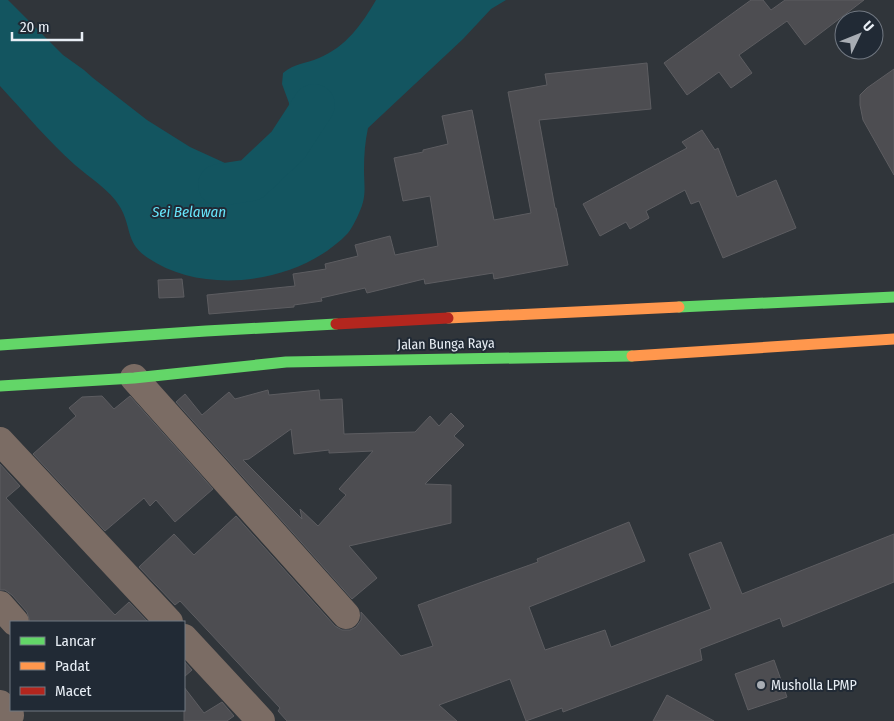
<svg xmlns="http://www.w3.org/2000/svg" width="894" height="721" viewBox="0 0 894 721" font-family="'Fira Sans Condensed',sans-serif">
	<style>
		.water { fill: #135560 }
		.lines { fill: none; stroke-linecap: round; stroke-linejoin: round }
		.river { stroke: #135560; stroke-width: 42 }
		.building { fill: #4d4d51; stroke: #5d5d61; fill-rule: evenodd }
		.street { stroke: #7b6c64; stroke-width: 28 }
		.fast { stroke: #63d668; stroke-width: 11 }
		.slow { stroke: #ff974d; stroke-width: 11 }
		.jam { stroke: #b3261e; stroke-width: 11 }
		.poi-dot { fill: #a8adb4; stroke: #212a35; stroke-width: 2 }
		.labels { text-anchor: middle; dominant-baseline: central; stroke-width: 4; stroke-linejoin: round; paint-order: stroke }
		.street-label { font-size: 14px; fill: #e8eef5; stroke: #212a35 }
		.poi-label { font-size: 14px; fill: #e8eef5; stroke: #212a35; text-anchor: start }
		.water-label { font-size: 15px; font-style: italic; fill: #67e5fb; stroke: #212a35 }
	</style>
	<rect width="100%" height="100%" fill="#30353a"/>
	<path class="water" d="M0 0H8L63 55 84 70 93 78 147 120 190 147 225 163 238 165 263 164 273 161 280 153 288 134 289 103 282 84 283 73C295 63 305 64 319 58 346 47 362 24 376 0H506L491 9 463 39 368 128C365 142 364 155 364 169 364 187 367 196 359 213 356 220 352 228 348 233 301 283 205 297 148 258 125 243 132 227 120 207 110 190 90 178 75 165 48 141 25 113 0 86Z"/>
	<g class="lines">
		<path class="river" d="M219 185 251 180 288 145 314 105"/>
	</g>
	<path class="building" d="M751 0H763L771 10 785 0H864L805 45 787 21 739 55 752 73 731 88 719 72 687 95 664 63Z
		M647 63 651 109 539 120 555 208H556L568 265 494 279 493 273 425 284 424 279 367 293 365 288 321 298 322 301 294 305V307L209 314 207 295 295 286 293 274 326 269 325 264 358 256 355 245 390 236 395 255 438 246 430 196 403 201 394 158 423 152V150L448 144 442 116 472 110 494 220 531 213 508 92 547 85 545 74Z
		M894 69V175L863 120 860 105V95L867 88Z
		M702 130 715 150 718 148 737 197 776 180 796 228 723 258 699 201 691 204 685 190 646 211 649 218 630 229 626 222 600 236 583 204 687 148 682 142Z
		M182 279 184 297 159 298 158 280Z
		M268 390 269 395 319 390 320 400 342 399 344 434 415 432 430 416 439 426 451 413 464 426 454 436 464 445 425 484 451 485V523L349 546 377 578 352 599 176 402 185 394 202 415 229 392 235 399ZM291 429 294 454 329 450V453L373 451 339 489 346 495 318 526 300 509 302 519 243 460 249 459Z
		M102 396 114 409 130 396 213 489 175 522 156 500 150 506 144 498 105 531 33 454 76 416 69 408 82 397Z
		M0 464 20 486 6 498 115 615 129 602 148 622H30L27 612 12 595 5 590H0Z
		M236 516 335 626 342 630H350L356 627 361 620V612L401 656 433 646 418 605 538 562 537 559 629 522 645 561 529 607 545 650 605 630 611 647 711 609 689 554 721 542 742 594 894 534V582L783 627 780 618 700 649 702 660 563 712 562 708 526 721 510 679 439 705 457 721H287L278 711 280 708 180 601 175 605 139 567 174 534 194 555Z
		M774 660 787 697 748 710 735 674Z
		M184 661 192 670 184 677Z
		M184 687 204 713 222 702 234 716 227 721H184Z
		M667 695 714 721H653Z"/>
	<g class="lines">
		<path class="street" d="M134 378 346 615
			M0 441 169 622
			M0 605 15 622
			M184 638 261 721
			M0 704 10 715"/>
		<path class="fast" d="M679 307 894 297
			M0 345 206 331 336 324
			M0 386 134 378 286 362 632 356"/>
		<path class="slow" d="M448 318 679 307
			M632 356 894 339"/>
		<path class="jam" d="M336 324 448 318"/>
	</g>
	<circle class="poi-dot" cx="761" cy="685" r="5"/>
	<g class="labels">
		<g class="street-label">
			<text transform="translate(446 344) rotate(-1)">Jalan Bunga Raya</text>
		</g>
		<g class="poi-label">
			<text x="771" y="685">Musholla LPMP</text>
		</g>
		<g class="water-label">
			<text x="189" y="212">Sei Belawan</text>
		</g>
	</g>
	<rect x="10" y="621" width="175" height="90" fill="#212a35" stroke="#717882"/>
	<rect x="20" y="637" width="25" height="8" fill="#63d668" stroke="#717882"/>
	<text x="55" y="646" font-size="15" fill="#e8eef5">Lancar</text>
	<rect x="20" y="662" width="25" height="8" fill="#ff974d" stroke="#717882"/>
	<text x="55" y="671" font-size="15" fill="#e8eef5">Padat</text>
	<rect x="20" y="687" width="25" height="8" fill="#b3261e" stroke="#717882"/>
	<text x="55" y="696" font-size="15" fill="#e8eef5">Macet</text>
	<g transform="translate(859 35) rotate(47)"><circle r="24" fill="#212a35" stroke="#717882"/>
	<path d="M0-4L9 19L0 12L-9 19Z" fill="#a8adb4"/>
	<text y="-8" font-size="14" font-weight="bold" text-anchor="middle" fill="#e8eef5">U</text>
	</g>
	<path d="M12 32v8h70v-8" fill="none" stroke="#e8eef5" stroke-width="2.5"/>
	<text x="20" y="32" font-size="15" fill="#e8eef5" stroke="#212a35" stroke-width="4" paint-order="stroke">20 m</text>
</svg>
